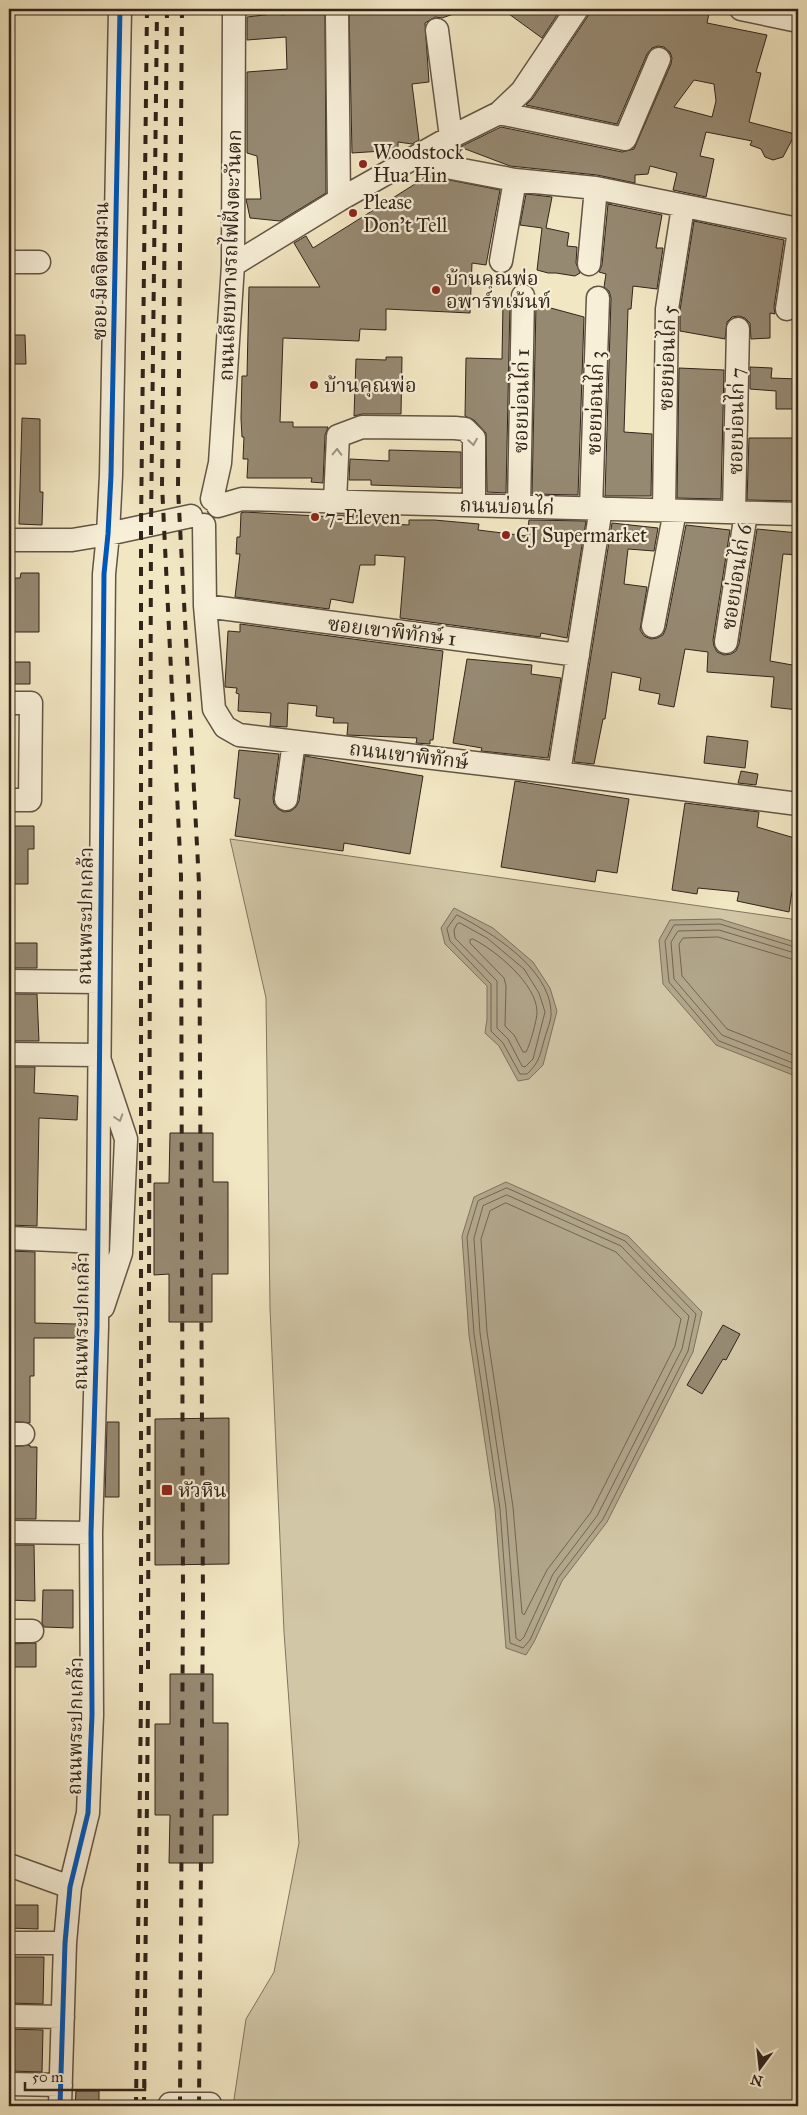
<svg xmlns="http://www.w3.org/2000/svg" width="807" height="2115" viewBox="0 0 807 2115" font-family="'IM FELL Great Primer','Noto Serif Thai',serif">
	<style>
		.green { fill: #d1c6a6; stroke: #827560 }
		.water { fill: #b1a58a; stroke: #7e715e }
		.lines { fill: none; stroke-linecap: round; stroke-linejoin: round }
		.shore { stroke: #726452; stroke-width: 1 }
		.building { fill: #968972; stroke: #32241b; fill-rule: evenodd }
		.minor-casing { stroke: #625545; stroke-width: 25 }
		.minor { stroke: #f7efd8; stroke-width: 22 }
		.rail { stroke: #32241b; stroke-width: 4; stroke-dasharray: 9 9; stroke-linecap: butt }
		.cycleway-casing { stroke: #f7efd8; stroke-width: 8 }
		.cycleway { stroke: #0057b8; stroke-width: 5 }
		.oneway { stroke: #9e9483 }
		.poi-dot { fill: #8f2418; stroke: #f7efd8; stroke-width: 2 }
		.labels { text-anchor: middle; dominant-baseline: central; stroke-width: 4.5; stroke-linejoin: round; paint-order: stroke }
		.poi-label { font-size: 20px; fill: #32241b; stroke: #f7efd8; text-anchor: start }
		.street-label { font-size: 20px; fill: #32241b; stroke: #f7efd8 }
	</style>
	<rect width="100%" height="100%" fill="#f2e7c3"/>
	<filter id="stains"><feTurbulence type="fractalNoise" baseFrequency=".004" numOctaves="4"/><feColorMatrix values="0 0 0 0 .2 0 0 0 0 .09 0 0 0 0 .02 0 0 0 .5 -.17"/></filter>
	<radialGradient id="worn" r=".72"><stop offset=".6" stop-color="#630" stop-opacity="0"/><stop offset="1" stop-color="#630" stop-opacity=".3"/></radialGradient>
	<path class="green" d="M230 839 798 920V2106H233L246 2019 274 1972 299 1843 284 1632 270 1308 266 998Z"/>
	<path class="water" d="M454 908 493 928 533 962 550 988 557 1011 543 1065 529 1079 518 1081 499 1046 485 1033 487 1019V986L445 944 441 928Z
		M720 919 798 943V1077L716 1045 663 984 659 940 670 920Z
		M506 1182 628 1236 702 1312 693 1352 607 1522 562 1581 534 1642 526 1655 506 1648 495 1509 469 1335 462 1236 474 1197Z"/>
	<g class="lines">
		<path class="shore" d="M457 915C491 932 549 968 551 1011 552 1019 547 1030 545 1037 540 1054 540 1062 527 1074H520L503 1043 491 1031V984L450 941 447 929Z
			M460 923 487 938 524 969 539 993 545 1012 533 1059 525 1067 522 1066 508 1039 497 1028V981L455 938 454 930 457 924Z
			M473 939C495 950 537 984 537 1012 537 1020 530 1045 526 1052H523L514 1035 505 1026 506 986 504 978 470 943V940Z
			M798 948 720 924 674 925 665 941 669 982 719 1041 798 1071
			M798 954 719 930 678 931 671 942 674 979 722 1035 798 1065
			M798 961 718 937 683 938 679 944 682 976 727 1029 798 1057
			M507 1188 625 1241 696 1314 688 1351 603 1519 558 1578 530 1640 523 1648 510 1643 500 1509 474 1334 467 1237 478 1201Z
			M507 1195 621 1246 689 1316 682 1349 597 1516 553 1574 524 1637 520 1641 516 1638 506 1508 480 1333 474 1238 483 1206Z
			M506 1203 616 1252 681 1319 675 1346 591 1512 547 1570 524 1615 522 1613 513 1507 487 1332 481 1239 490 1211Z"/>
	</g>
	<path class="building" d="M349 9H461L462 11 442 18 435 17 425 23 429 82 412 84 419 140 412 144 398 142V150L352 153Z
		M502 9H561L542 38Z
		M590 9H710L707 23 767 35 756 72 761 73 749 122 795 134 783 157 773 160 765 157 761 149 750 145 752 141 706 132 700 156 714 159 706 197 673 190 677 173 650 166 648 174 635 175V183L597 175 510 166 460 147 501 127 622 152 634 149 671 64 672 58 670 52 664 47 658 46 652 48 647 54 617 124 526 105 533 98 588 16ZM694 80 714 84 716 101 712 117 674 107Z
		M325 11 326 193 280 221 250 218 246 199H261L257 156 247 153V72L287 69 286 37 247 40V17L281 13V15Z
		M424 175 500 190 486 265 472 263 470 313 386 309V330L360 329 359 341 283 338 280 422H293V427H328L325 435 323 483 311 482 312 478H247L248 459H243L244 437H242L241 418 242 376H247L249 287H320L294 243 306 236 313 248 423 179Z
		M526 194 552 197 546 228 569 233 567 246 577 247 576 263 580 273 575 276 556 273H548L537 270 542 228 520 225Z
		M608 204 662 215 656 248H663L657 289 633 286 631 309H628L624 432 652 434 651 496H605L611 298 609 291 604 287 606 274 599 272 602 265Z
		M694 221 784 240 774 307 775 314 770 313V338L751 339 750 323 745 318 739 316 732 317 727 322 725 339 680 331V310Z
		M503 303H510L506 493 487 492 486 433 474 420 465 416 466 358 502 359Z
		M536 304 584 317 578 495 532 494Z
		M9 335H25L26 364H9Z
		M386 357H402L401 414H362L354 416 356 359 386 360Z
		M750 367 772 368 771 378 798 379V409H776V391L750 389Z
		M679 368 724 370 721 499 677 498Z
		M22 418 40 419V492H43L42 525 19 524Z
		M749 438H798V501L747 500Z
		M389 450 461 452V488L371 485V480H349L350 459 389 461Z
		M244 512 336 517V515L377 516 376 523 409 525V520H434L479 524 478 530 527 536 529 520 586 521 567 638 541 633 540 637 400 618 405 557 375 555V565H360L353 603 331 599 329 609 235 597 240 554H236L237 537H240L241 513Z
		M612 523 658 528 654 551 628 549 624 584 647 587 640 630 644 636 651 639 657 638 663 635 666 628 686 525 730 530 713 640 714 646 717 652 724 655 731 654 736 651 739 644 757 529 798 533V555L783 554 770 661 798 666V710L771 707 774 677 707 672 708 652 685 649 674 707 658 704 660 694 639 690 641 678 612 672 605 719H603L594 764 574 762Z
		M21 573H39V632H9V578H20Z
		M240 624 443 651 433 740H430V744L416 743 417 738 347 735 348 723H333L334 718 316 716 317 706 288 703 287 727 270 726 271 713 238 711 239 694 236 693 237 688 225 687V685L228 631 240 632Z
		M467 659 532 665 531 674 561 678 548 758 481 751 482 748 453 743Z
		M9 662H30V684H9Z
		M707 736 748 741 745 768 704 763Z
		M239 750 279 754 273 798 274 804 278 809 284 812 291 811 296 807 299 801 305 756 423 776 410 854 344 843 343 851 235 836 240 799 234 798Z
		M741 771 758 774 756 785 738 783Z
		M515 781 629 799 617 873 597 870 595 882 501 867Z
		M685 803 759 812 757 827 798 839V892L792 891 789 912 737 901 739 892 698 888 697 894 672 890Z
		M9 826H34V849H28V884H9Z
		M9 943H37V968H9Z
		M9 994H37L39 1041H9Z
		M9 1067H35L34 1093 78 1096 77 1120 39 1118 37 1226 9 1225Z
		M170 1133H213V1182H228V1274H212V1322H169V1274L154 1275V1183H169Z
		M9 1251 35 1252V1323L77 1324 76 1338H34V1376H30V1423L9 1421V1313H13V1286H9Z
		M723 1325 740 1334 726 1360 723 1359 702 1394 687 1385Z
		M229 1418V1564L155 1565V1419Z
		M107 1422H119V1497H105Z
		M30 1445V1447H37L36 1519H9V1447Z
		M9 1545H34L35 1601 9 1600Z
		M43 1590H73V1628L44 1627 42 1623Z
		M36 1643V1667H9V1644Z
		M170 1674H213V1723H228V1815H213V1863H169L170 1815H155V1724H170Z
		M9 1905H38V1929L9 1928Z
		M9 1957H44L43 2004 9 2003Z
		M9 2029 43 2030 42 2072 9 2071Z
		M76 2091H99V2106H75Z"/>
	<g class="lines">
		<defs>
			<path id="minor" d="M741 9 798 21
				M337 14 339 200
				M437 30 451 137
				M499 113 625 139 659 59
				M413 158 441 166 515 180 596 188 798 229
				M501 261 515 180
				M9 262H39
				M589 264 596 188
				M233 265 339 200 451 137 499 113 522 91 577 9
				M787 309 798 237
				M212 499 220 463 233 265 234 9
				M335 501 338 436 362 427 455 428 465 429 474 438V505
				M218 506 242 499 798 514
				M519 506 523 296
				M591 508 598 298
				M664 510 667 309 683 207
				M734 512 738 329
				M204 525 205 606 214 709 225 727 239 735 559 773 798 804
				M9 540H72L108 534 191 516
				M205 606 578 655
				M653 626 675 511
				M726 642 746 513
				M9 703H31L30 800H9
				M559 773 601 508
				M286 799 294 742
				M9 981 99 982
				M9 1054 98 1055 126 1139 121 1253 103 1307
				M9 1238 97 1242
				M9 1434H23
				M9 1532 91 1533
				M9 1631H32
				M9 1865 70 1887
				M9 1943H65
				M9 2016 63 2017
				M9 2084 61 2085
				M60 2106 65 1943 70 1887 88 1813 92 1715 91 1533 97 1327 104 574 108 534 111 475 120 9
				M170 2106V2104H210V2106"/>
		</defs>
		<use href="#minor" class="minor-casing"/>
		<use href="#minor" class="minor"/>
		<path class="rail" d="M167 9 162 485 181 876 183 1599 180 2106
			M182 9 178 489 199 883 203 1604 199 2106
			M148 1669 151 524 157 9
			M136 2106 141 1699V526L147 9
			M144 2106 148 1694"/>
		<defs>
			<path id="cycleway" d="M60 2106 65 1943 70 1887 88 1813 92 1715 91 1533 97 1327 104 574 108 534 111 475 120 9"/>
		</defs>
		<use href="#cycleway" class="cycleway-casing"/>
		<use href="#cycleway" class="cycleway"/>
	</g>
	<defs><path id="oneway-chevron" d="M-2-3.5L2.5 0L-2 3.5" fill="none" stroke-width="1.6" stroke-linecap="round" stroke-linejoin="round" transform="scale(1.25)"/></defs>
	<g class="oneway">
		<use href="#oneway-chevron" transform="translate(473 442) rotate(81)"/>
		<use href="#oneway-chevron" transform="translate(337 452) rotate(-89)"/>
		<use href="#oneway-chevron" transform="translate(119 1118) rotate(72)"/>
	</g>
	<g class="poi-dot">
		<circle cx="363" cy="164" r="5"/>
		<circle cx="353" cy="213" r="5"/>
		<circle cx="436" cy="290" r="5"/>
		<circle cx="314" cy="385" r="5"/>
		<circle cx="315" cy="517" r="5"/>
		<circle cx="506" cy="535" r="5"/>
		<rect x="161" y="1484" width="12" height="12" rx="2.5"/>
	</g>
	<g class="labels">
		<g class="poi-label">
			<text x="373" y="152">Woodstock<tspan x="373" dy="23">Hua Hin</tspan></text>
			<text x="363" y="202">Please<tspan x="363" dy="23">Don't Tell</tspan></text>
			<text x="446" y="278">บ้านคุณพ่อ<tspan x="446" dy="23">อพาร์ทเม้นท์</tspan></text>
			<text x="324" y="385">บ้านคุณพ่อ</text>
			<text x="325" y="517">7-Eleven</text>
			<text x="516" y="535">CJ Supermarket</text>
			<text x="178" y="1490">หัวหิน</text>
		</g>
		<g class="street-label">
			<text transform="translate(230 255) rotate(-88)">ถนนเลียบทางรถไฟฝั่งตะวันตก</text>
			<text transform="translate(100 271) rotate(-89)">ซอย มิตจิตสมาน</text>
			<text transform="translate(667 358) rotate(-88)">ซอยบ่อนไก่ 5</text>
			<text transform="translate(521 401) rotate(-89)">ซอยบ่อนไก่ 1</text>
			<text transform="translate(595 403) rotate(-88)">ซอยบ่อนไก่ 3</text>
			<text transform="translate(736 421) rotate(-89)">ซอยบ่อนไก่ 7</text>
			<text transform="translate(507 506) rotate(2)">ถนนบ่อนไก่</text>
			<text transform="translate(736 577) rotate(-81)">ซอยบ่อนไก่ 6</text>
			<text transform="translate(392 631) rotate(7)">ซอยเขาพิทักษ์ 1</text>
			<text transform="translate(409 755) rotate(7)">ถนนเขาพิทักษ์</text>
			<text transform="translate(85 916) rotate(-89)">ถนนพระปกเกล้า</text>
			<text transform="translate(81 1321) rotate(-89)">ถนนพระปกเกล้า</text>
			<text transform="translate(75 1726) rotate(-89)">ถนนพระปกเกล้า</text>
		</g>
	</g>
	<rect width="807" height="2115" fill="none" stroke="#f2e7c3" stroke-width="30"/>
	<rect x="10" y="10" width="787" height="2095" fill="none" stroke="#32241b" stroke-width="2.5"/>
	<rect x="15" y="15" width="777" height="2085" fill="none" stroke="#32241b"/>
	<g transform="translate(760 2068) rotate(195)" stroke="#f7efd8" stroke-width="4" paint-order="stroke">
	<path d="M0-4L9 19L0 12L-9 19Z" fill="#32241b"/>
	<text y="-8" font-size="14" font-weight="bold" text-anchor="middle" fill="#32241b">N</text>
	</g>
	<path d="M25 2082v8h120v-8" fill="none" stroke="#32241b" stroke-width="2.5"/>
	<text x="32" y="2082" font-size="15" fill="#32241b" stroke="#f7efd8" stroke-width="4" paint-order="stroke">50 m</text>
	<rect width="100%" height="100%" filter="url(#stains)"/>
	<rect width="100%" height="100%" fill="url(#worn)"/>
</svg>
